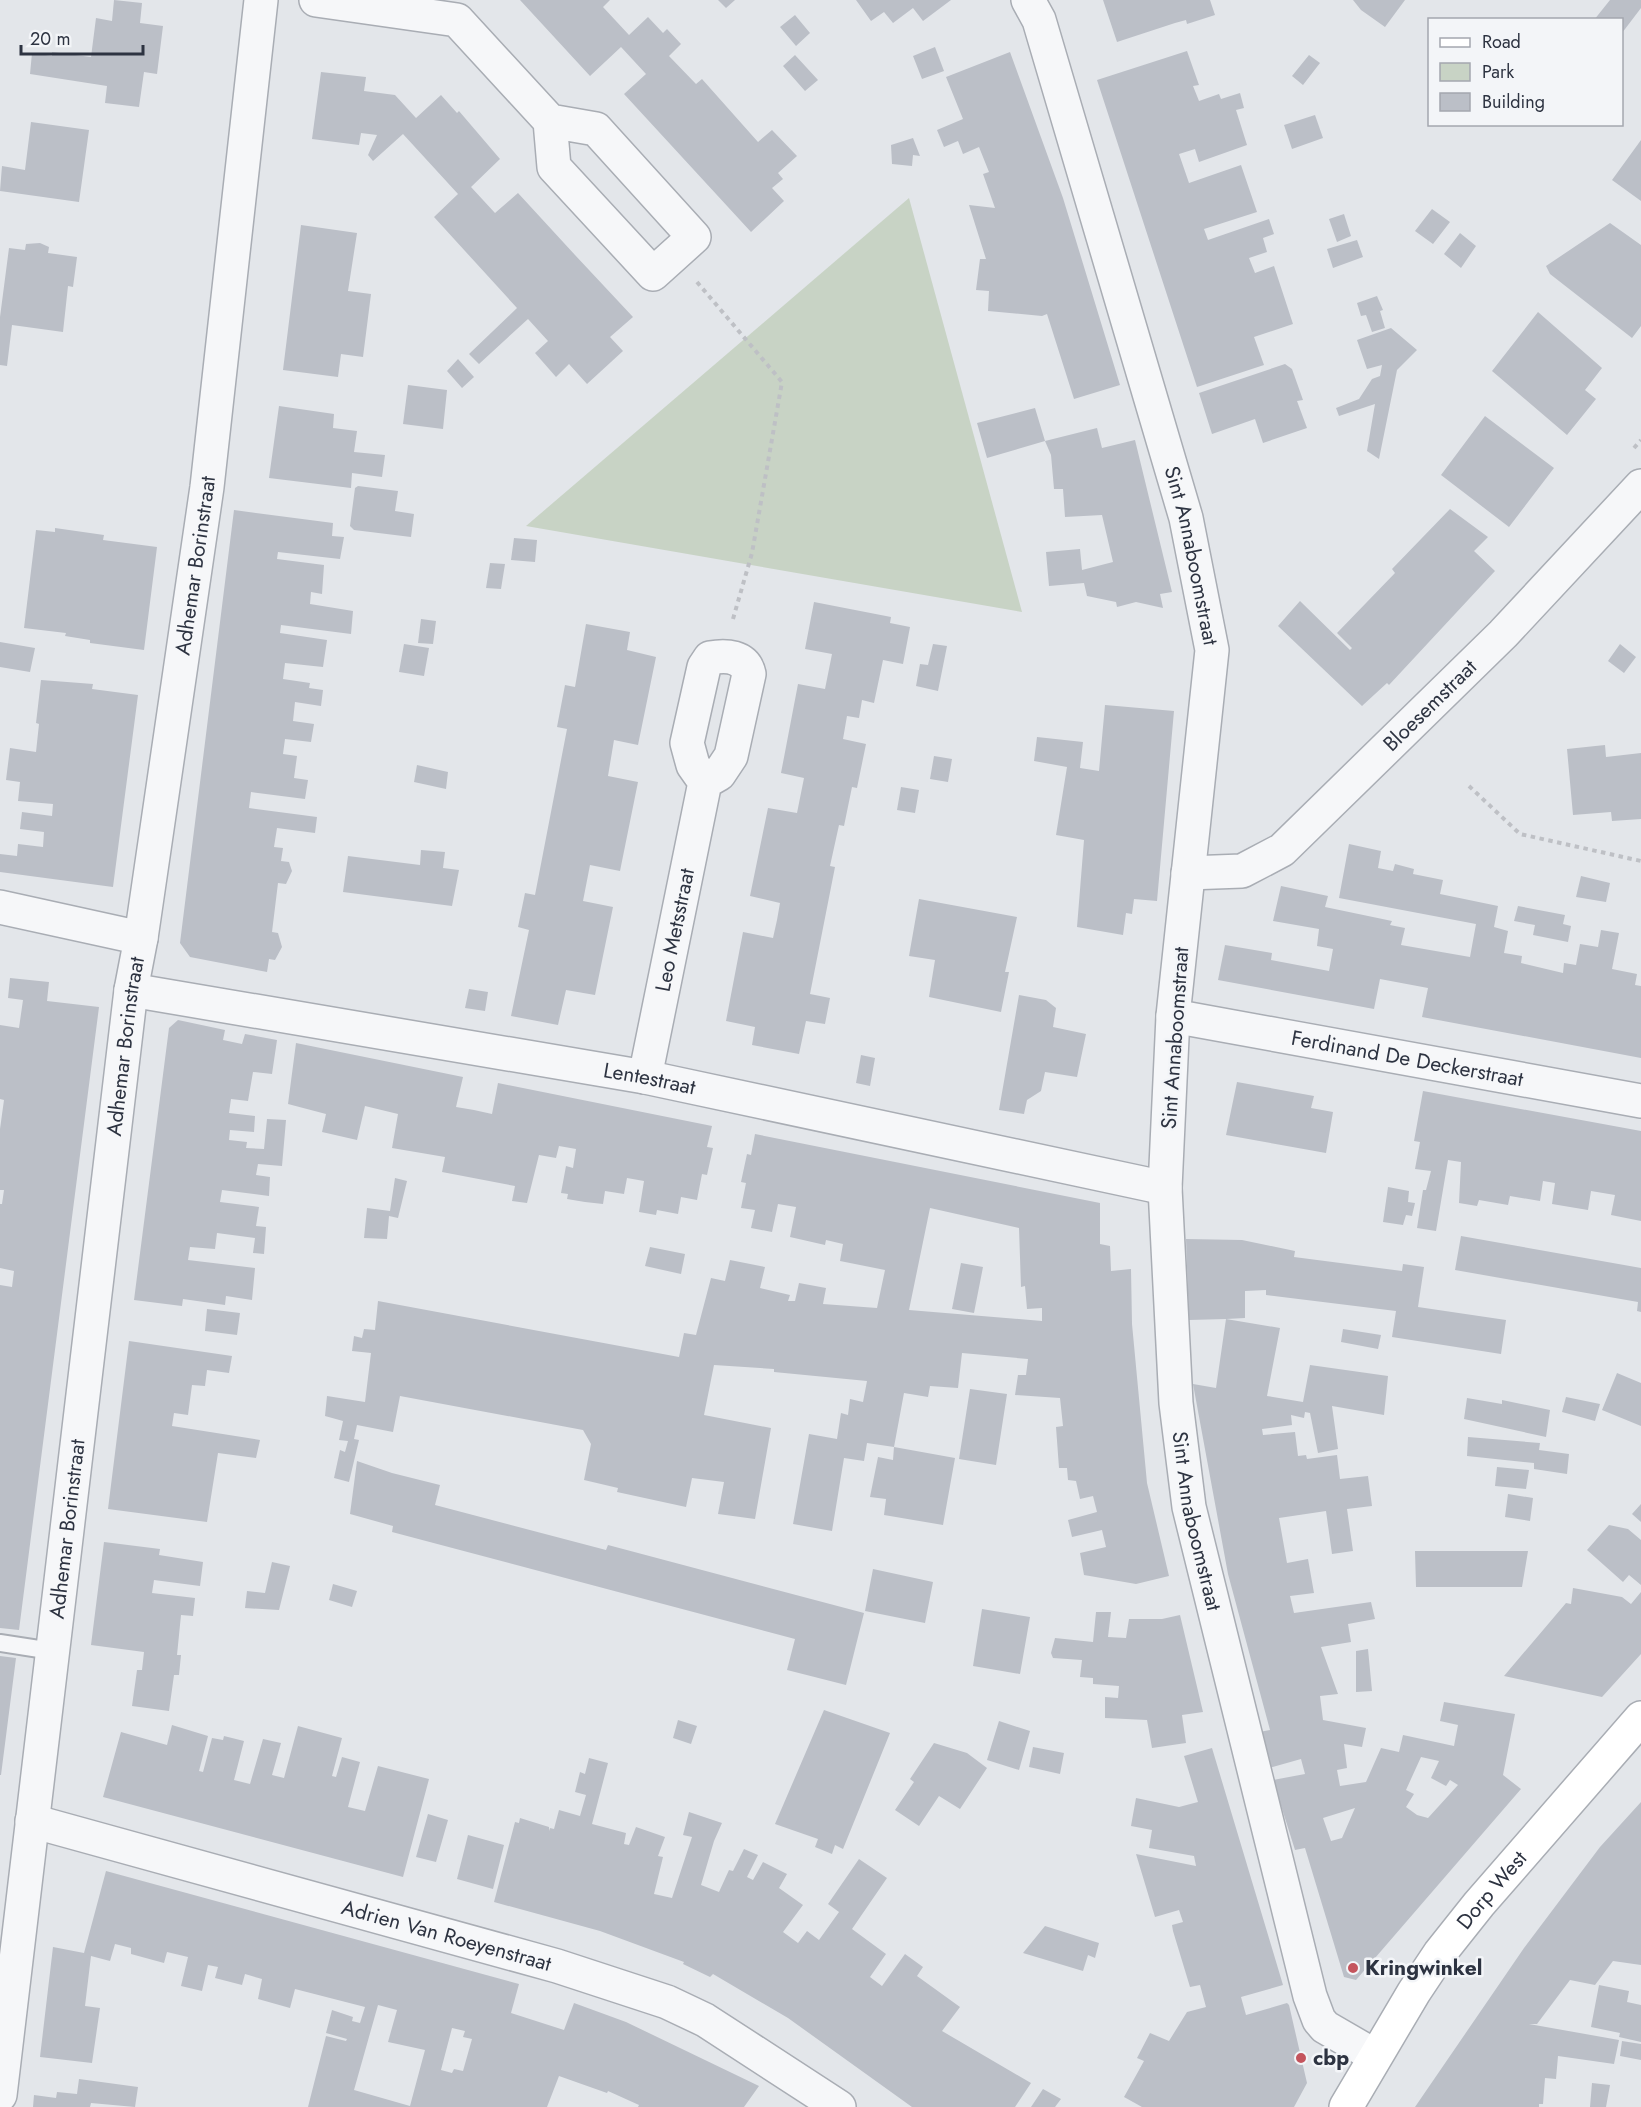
<svg xmlns="http://www.w3.org/2000/svg" width="1641" height="2107" viewBox="0 0 1641 2107" font-family="Jost,sans-serif">
	<style>
		.green { fill: #c8d3c5 }
		.building { fill: #bbbfc7; fill-rule: evenodd }
		.lines { fill: none; stroke-linecap: round; stroke-linejoin: round }
		.service-casing { stroke: #a9adb4; stroke-width: 20 }
		.minor-casing { stroke: #a9adb4; stroke-width: 36 }
		.secondary-casing { stroke: #a9adb4; stroke-width: 36 }
		.path { stroke: #bec0c5; stroke-width: 4; stroke-dasharray: 4.5 4.5; stroke-linecap: butt }
		.service { stroke: #f6f7f9; stroke-width: 16 }
		.minor { stroke: #f6f7f9; stroke-width: 33 }
		.secondary { stroke: #fff; stroke-width: 33 }
		.poi-dot { fill: #c4545d; stroke: #f3f5f8; stroke-width: 2 }
		.labels { text-anchor: middle; dominant-baseline: central; stroke-width: 5; stroke-linejoin: round; paint-order: stroke }
		.street-label { font-size: 21px; fill: #2d3341; stroke: #f3f5f8 }
		.poi-label { font-size: 21px; font-weight: bold; fill: #2d3341; stroke: #f3f5f8; text-anchor: start }
	</style>
	<rect width="100%" height="100%" fill="#e3e6ea"/>
	<path class="green" d="M909 198 1022 612 526 526Z"/>
	<path class="building" d="M114 0 142 3 140 23 163 26 157 74 144 72 139 107 105 103 107 86 30 74 32 53 52 56V52L91 57 96 18 112 21Z
		M520 0H610L603 7 629 35 648 17 663 33 667 29 681 44 669 56 696 84 702 79 758 142 772 130 797 156 778 173 783 179 772 188 784 201 751 232 624 94 646 74 621 47 590 76Z
		M718 0H735L726 8Z
		M856 0H951L923 21 913 8 893 23 884 12 871 21Z
		M1103 0H1210L1215 15 1187 24 1186 20 1175 23 1117 42Z
		M1353 0H1405L1385 27 1361 10Z
		M1610 0H1641V8L1622 33V20H1594Z
		M795 15 810 33 796 46 780 27Z
		M935 47 944 71 922 79 913 56Z
		M1187 51 1199 85 1193 86 1199 101 1219 94 1221 99 1240 93 1244 108 1236 110 1247 145 1199 162 1195 149 1179 154 1189 183 1241 165 1257 212 1204 229 1208 240 1269 219 1274 234 1263 238 1267 252 1249 258 1255 273 1274 266 1293 324 1254 337 1264 365 1197 387 1097 80Z
		M1010 52 1063 198 1120 385 1074 399 1047 314 1042 316 988 311 989 291 976 290 980 259H986L969 205 995 208 983 174 989 172 979 147 963 154 958 141 944 147 937 130 963 119 946 77Z
		M795 55 818 80 805 91 783 66Z
		M1309 55 1320 63 1303 85 1292 76Z
		M321 72 366 77 364 91 395 95 416 118 441 95 457 113 459 111 500 159 471 187 495 213 518 193 575 255 633 317 610 337 623 351 587 384 569 364 556 377 535 353 548 341 528 319 479 364 469 354 517 308 434 217 458 194 403 134 373 161 368 155 377 135 361 133 359 145 312 139Z
		M1315 115 1323 138 1292 149 1284 125Z
		M31 122 89 130 79 202 0 191 2 166 25 170Z
		M913 138 920 156 913 155 912 166 892 164 891 145Z
		M1641 140V201L1612 180Z
		M1432 209 1450 222 1433 244 1415 231Z
		M1344 214 1351 236 1337 242 1329 219Z
		M1610 223 1641 245V326L1632 338 1550 274 1546 266Z
		M301 225 357 233 348 291 371 294 363 357 341 354 338 377 283 370Z
		M1460 233 1476 246 1461 268 1444 254Z
		M1357 240 1363 257 1333 268 1327 249Z
		M40 243 49 247 48 253 77 257 73 287 68 286 63 332 12 325 7 366 0 365V317L9 248 25 250 26 244Z
		M1377 296 1383 310 1380 311 1385 328 1372 332 1366 315 1361 316 1357 303Z
		M1538 312 1602 368 1585 390 1596 399 1567 435 1492 371Z
		M1391 328 1417 350 1397 370 1379 459 1367 451 1375 404 1339 416 1336 408 1359 399 1372 379 1380 376 1382 365 1367 369 1357 340Z
		M458 359 474 377 462 388 447 371Z
		M1285 364 1292 369 1303 400 1297 401 1307 428 1263 443 1255 419 1212 434 1199 393Z
		M408 385 447 390 443 429 403 424Z
		M279 406 334 414 333 428 357 431 354 452 385 455 382 477 352 473 351 488 269 478Z
		M1035 408 1045 441 1097 428 1102 448 1135 440 1172 592 1160 594 1163 608 1136 602 1117 607 1116 602 1087 596 1084 583 1049 586 1046 552 1080 549 1082 570 1113 562 1102 515 1065 517 1063 489H1054L1051 455 1045 441 987 458 977 423Z
		M1485 416 1554 468 1509 527 1441 475Z
		M358 486 398 491 395 511 414 514 411 537 354 530 350 526 355 488Z
		M1450 509 1488 537 1474 551 1495 571 1389 685 1387 683 1362 706 1278 626 1300 601 1350 650 1352 648 1337 633 1395 573 1392 569Z
		M234 510 333 523 332 536 344 537 340 559 278 552 277 559 324 565 322 594 311 592 310 604 353 611 351 634 281 625 280 633 327 640 323 667 285 663 283 679 310 683 309 688 323 690 321 706 295 702 293 721 314 724 311 742 285 739 283 754 297 756 294 778 308 780 305 799 251 792 249 808 317 817 315 833 277 828 274 847 283 848 281 861 289 862 292 871 286 884 278 883 272 932 278 933 282 947 275 960 269 959 267 972 190 957 180 943Z
		M55 528 104 535 103 540 157 547 144 650 90 643V640L65 636 66 633 24 628 36 530 55 532Z
		M514 538 537 540 535 562 511 560Z
		M490 563 505 564 501 589 486 588Z
		M814 602 891 617 890 623 910 627 903 664 883 660 874 703 862 700 859 718 847 716 843 739 866 744 857 788 852 787 844 826 839 825 830 866 835 867 810 994 830 998 825 1024 806 1021 799 1054 752 1045 755 1027 726 1021 743 932 773 938 777 920 780 903 750 896 768 808 797 813 804 778 781 773 798 684 825 689 832 654 805 649Z
		M421 619 436 621 433 644 418 643Z
		M586 624 630 632 627 650 656 657 638 745 614 740 608 776 638 782 620 871 590 865 583 901 613 907 595 995 566 990 558 1025 511 1016 529 930 518 927 525 893 535 895 567 729 557 727 565 685 575 687Z
		M0 642 35 648 30 672 0 667Z
		M404 644 429 648 424 676 399 672Z
		M933 644 947 646 938 691 916 686 920 664 928 665Z
		M1620 644 1636 657 1624 673 1608 661Z
		M41 680 93 684 92 689 138 695 113 887 0 872V854L17 856 18 844 43 847 44 832 20 829 22 812 52 816 53 804 18 801 20 782 6 780 10 748 36 752 39 724 36 723Z
		M1105 705 1174 711 1157 901 1134 899 1132 914 1126 913 1123 935 1077 927 1084 840 1056 835 1067 767 1034 761 1037 737 1083 742 1080 768 1099 771Z
		M1605 745 1606 757 1641 753V819L1612 821 1611 812 1573 815 1567 749Z
		M934 756 952 759 948 782 930 779Z
		M417 765 448 772 446 789 414 782Z
		M901 787 919 790 915 813 897 810Z
		M1349 844 1381 851 1378 868 1393 871 1395 864 1414 869 1413 874 1443 880 1440 894 1498 906 1494 927 1508 931 1504 953 1522 956 1521 963 1563 973 1564 963 1576 965 1580 944 1598 947 1601 930 1619 933 1612 969 1637 974 1635 985 1641 986V1058L1422 1017 1428 988 1380 979 1374 1009 1218 980 1225 945 1272 953 1271 960 1329 971 1333 949 1317 946 1319 929 1273 921 1281 886 1328 896 1325 907 1392 921 1390 925 1405 928 1401 945 1470 957 1476 924 1339 898Z
		M421 850 445 852 443 868 459 870 452 906 343 892 348 856 420 865Z
		M1581 876 1610 883 1606 902 1576 897Z
		M919 899 1017 917 1005 972H1009L1001 1012 929 997 935 960 909 956Z
		M1518 906 1565 915 1563 924 1571 926 1568 942 1533 935 1535 925 1514 921Z
		M10 978 49 982 47 1001 99 1007 19 1630 0 1628V1285L12 1287 14 1271 0 1268V1204H2L4 1190H0V1129L4 1100 0 1099V1025L19 1028 23 1000 8 998Z
		M469 989 488 992 485 1011 465 1008Z
		M1019 995 1046 1000 1056 1008 1053 1027 1086 1034 1077 1077 1045 1072 1041 1091 1027 1100 1024 1114 999 1110Z
		M178 1020 225 1030 223 1040 242 1044 245 1034 277 1040 272 1074 253 1072 248 1101 231 1099 229 1113 255 1116 254 1132 230 1130 229 1140 247 1142 246 1148 264 1149 267 1119 286 1120 282 1166 258 1164 256 1175 270 1177 269 1196 222 1190 220 1202 259 1207 256 1226 266 1227 264 1254 253 1253 255 1238 217 1233 215 1249 190 1247 188 1260 255 1268 252 1300 226 1296 225 1305 183 1299 182 1306 134 1300 169 1028Z
		M296 1043 463 1077 456 1107 474 1110 492 1114 498 1083 712 1126 707 1147 713 1148 707 1175 702 1174 697 1200 681 1197 678 1214 657 1210 656 1215 639 1212 644 1181 627 1178 624 1194 605 1191 603 1204 585 1202 567 1199 568 1194 561 1193 566 1166 573 1168 576 1149 559 1146 556 1158 539 1155 527 1203 512 1201 515 1186 442 1172 445 1157 392 1148 398 1114 365 1106 357 1140 322 1132 326 1114 288 1104Z
		M861 1055 875 1058 870 1086 856 1083Z
		M1237 1082 1314 1096 1311 1108 1333 1112 1326 1153 1226 1135Z
		M1423 1091 1641 1131V1221L1611 1215 1615 1195 1591 1191 1588 1210 1552 1204 1555 1183 1543 1181 1540 1201 1510 1196 1508 1205 1479 1200 1477 1206 1459 1203 1461 1162 1448 1160 1436 1231 1417 1228 1423 1190H1426L1431 1171 1415 1169 1420 1142 1414 1141Z
		M755 1134 1100 1203V1244L1110 1246 1111 1271 1131 1269 1132 1324 1147 1483 1169 1576 1136 1584 1084 1575 1080 1553 1106 1547 1102 1530 1072 1537 1068 1520 1097 1512 1093 1496 1080 1499 1076 1481 1068 1480 1067 1468H1059L1056 1427 1063 1426 1060 1398 1015 1395 1018 1375H1026L1028 1359 962 1353 958 1388 930 1386 928 1397 904 1393 894 1447 867 1443 864 1461 844 1458 832 1531 793 1524 809 1434 837 1439 841 1413 848 1415 850 1399 863 1402 867 1381 774 1372V1369L714 1365 704 1415 771 1428 755 1519 718 1514 724 1482 692 1478 686 1507 617 1492 618 1488 584 1480 591 1444 583 1430 400 1396 393 1432 357 1425 354 1439 359 1440 349 1482 334 1478 340 1450 345 1452 348 1441 339 1440 343 1421 325 1416 327 1396 365 1402 371 1353 352 1351 354 1336 362 1338 364 1329 375 1330 378 1301 679 1357 684 1333 696 1335 711 1278 725 1281 730 1260 765 1267 760 1288 790 1295 788 1301H795L799 1283 826 1288 823 1304 877 1308 885 1270 840 1261 843 1244 826 1240 825 1245 790 1237 796 1207 778 1204 772 1232 751 1228 755 1210 741 1208 746 1183 741 1182 747 1154 751 1155ZM930 1208 1019 1228 1021 1287 1025 1286 1027 1309 1042 1308V1321L909 1310Z
		M395 1178 407 1181 398 1218 389 1216 387 1239 364 1238 367 1208 390 1211Z
		M1388 1187 1409 1191 1408 1202 1415 1203 1412 1216 1406 1215 1403 1225 1383 1222Z
		M1461 1236 1641 1268V1312L1637 1311 1638 1302 1455 1270Z
		M1186 1239 1242 1240 1295 1251 1294 1257 1402 1271 1403 1264 1424 1267 1418 1307 1506 1320 1501 1354 1392 1337 1396 1311 1266 1295V1290L1245 1291V1318L1226 1319 1280 1328 1267 1396 1303 1402 1310 1365 1388 1376 1384 1415 1332 1406 1338 1449 1318 1453 1310 1413 1305 1412 1304 1418 1291 1415 1292 1425 1262 1429 1263 1435 1295 1432 1298 1456 1306 1455 1307 1459 1337 1455 1340 1479 1368 1476 1372 1506 1347 1509 1353 1551 1332 1554 1326 1511 1279 1518 1287 1563 1308 1559 1314 1593 1290 1596 1294 1613 1371 1602 1375 1619 1348 1624 1351 1642 1321 1647 1338 1694 1320 1696 1323 1720 1366 1728 1362 1747 1344 1744 1347 1768 1337 1770 1340 1786 1366 1782 1381 1748 1399 1752 1403 1735 1454 1746 1458 1725 1440 1721 1444 1702 1515 1714 1503 1775 1521 1789 1356 1980 1344 1977 1305 1848 1295 1850 1273 1780 1305 1774 1301 1759 1269 1768 1259 1732 1270 1730 1228 1574 1193 1384 1216 1388 1226 1319 1189 1320ZM1421 1757 1439 1761 1431 1778 1446 1786 1450 1780 1458 1785 1428 1818 1417 1815 1406 1807 1414 1794 1406 1790ZM1355 1808 1342 1838 1331 1841 1323 1818Z
		M650 1247 685 1254 681 1274 645 1266Z
		M961 1263 983 1267 974 1313 952 1309Z
		M207 1309 240 1313 237 1335 205 1331Z
		M1343 1329 1381 1335 1378 1349 1341 1342Z
		M129 1341 232 1356 229 1373 207 1370 205 1386 192 1385 188 1415 174 1413 172 1426 260 1440 256 1458 218 1453 207 1522 108 1509Z
		M1617 1373 1641 1383V1426L1602 1410Z
		M970 1389 1007 1394 996 1465 959 1459Z
		M1566 1397 1600 1404 1595 1421 1562 1412Z
		M1467 1398 1502 1404V1400L1550 1410 1546 1437 1464 1419Z
		M1468 1437 1540 1443 1539 1450 1569 1454 1567 1474 1534 1469V1463L1467 1456Z
		M894 1447 955 1458 943 1525 884 1515 886 1499 870 1497 878 1457 893 1460Z
		M357 1461 392 1473 440 1485 435 1505 606 1550 608 1545 864 1613 846 1685 787 1670 795 1639 392 1532 393 1526 350 1514Z
		M1497 1467 1529 1470 1526 1489 1495 1486Z
		M1508 1494 1533 1498 1530 1521 1505 1517Z
		M1641 1504V1522L1632 1514Z
		M1609 1525 1628 1529 1641 1540V1585L1629 1575 1623 1582 1587 1550Z
		M104 1542 160 1549 159 1555 203 1562 200 1586 154 1580 152 1593 195 1598 193 1616 181 1615 177 1655H181L179 1675H174L169 1711 132 1706 137 1670H142L144 1652 91 1645Z
		M1415 1551H1528L1522 1587H1416Z
		M272 1562 290 1566 279 1610 245 1608 247 1591 265 1593Z
		M873 1569 933 1582 925 1623 865 1611Z
		M333 1584 357 1591 352 1607 329 1600Z
		M1573 1588 1622 1597 1631 1604 1641 1592V1654L1602 1697 1504 1676 1566 1603 1571 1604Z
		M982 1609 1030 1617 1020 1674 973 1666Z
		M1096 1612H1111L1108 1637 1126 1638 1129 1619H1162L1180 1615 1203 1712 1182 1715 1186 1743 1152 1748 1147 1720 1105 1718V1697L1118 1698 1119 1686 1093 1684V1678L1080 1677 1082 1660 1053 1658 1051 1653 1055 1638 1093 1642Z
		M1368 1649 1372 1691 1356 1692V1651Z
		M0 1656 16 1658 1 1775H0Z
		M824 1710 890 1733 843 1849 835 1845 832 1854 815 1847 818 1839 775 1824Z
		M678 1720 697 1726 691 1744 673 1738Z
		M999 1721 1030 1731 1019 1770 987 1760Z
		M172 1725 208 1736 199 1771 203 1772 212 1738 223 1740 224 1736 244 1741 234 1780 250 1784 263 1739 281 1743 272 1775 284 1778 298 1726 342 1738 332 1776 336 1777 342 1757 360 1762 348 1807 365 1811 378 1766 429 1779 403 1877 103 1797 121 1732 167 1745Z
		M934 1743 967 1753 987 1768 960 1809 939 1796 919 1826 895 1810 914 1782 910 1779Z
		M1033 1747 1064 1753 1060 1774 1029 1767Z
		M1212 1748 1283 1985 1241 1997 1246 2015 1287 2003 1289 2005 1307 2083 1294 2107H1142L1124 2097 1144 2061 1137 2058 1150 2033 1169 2041 1187 2012 1206 2007 1200 1985 1190 1987 1173 1931 1172 1925 1183 1922 1179 1910 1155 1917 1136 1854 1196 1866 1194 1856 1149 1848 1152 1830 1131 1826 1136 1798 1179 1807 1198 1802 1184 1756Z
		M589 1758 608 1763 592 1824 626 1833 624 1844 629 1845 636 1827 665 1837 658 1856 663 1857 654 1894 672 1898 692 1837 683 1835 689 1812 722 1823 714 1841 701 1885 719 1892 729 1870 733 1871 744 1849 758 1855 747 1877 753 1880 763 1862 787 1874 779 1888 803 1905 783 1932 798 1943 807 1931 819 1940 839 1912 828 1904 859 1859 887 1878 852 1929 886 1954 870 1977 882 1986 905 1954 923 1967 917 1976 960 2007 942 2031 1031 2083 1015 2107H912L788 2018 713 1974 710 1977 683 1964 684 1962 600 1931 494 1902 515 1822 519 1823 520 1818 549 1827V1831L550 1828 554 1829 559 1810 580 1816 586 1795 575 1792 580 1772 585 1774Z
		M1641 1802V1965L1613 1961 1595 1985 1570 1980 1537 2024H1529L1619 2040 1614 2064 1558 2056 1556 2079 1545 2078 1543 2104H1539V2107H1415L1524 1948 1600 1847Z
		M428 1814 448 1820 436 1862 416 1857Z
		M468 1835 504 1845 493 1889 457 1879Z
		M106 1871 519 1984 511 2013 564 2030 574 2003 626 2022 759 2086 744 2107H638L639 2105 608 2091 607 2093 559 2076 547 2107H308L326 2036 346 2041 347 2039 326 2033 332 2010 353 2017 352 2021 360 2023 365 2007 295 1989 290 2008 258 1999 262 1979 245 1974 242 1985 215 1978 218 1967 208 1965 202 1991 181 1986 188 1957 167 1952 164 1963 131 1954V1948L115 1944 110 1961 91 1956 85 2006 100 2008 92 2063 40 2057 53 1947 84 1953ZM378 2005 397 2010 388 2042 425 2050 410 2106 354 2090ZM452 2028 465 2031 463 2037 472 2039 463 2071 454 2069 452 2073 441 2070Z
		M1045 1926 1099 1943 1095 1958 1088 1955 1083 1971 1023 1953Z
		M1599 1985 1629 1991 1627 2002 1641 2005V2042L1619 2037 1620 2033 1591 2027Z
		M1622 2041 1641 2044V2060L1620 2056Z
		M79 2079 138 2087 135 2107 91 2103 90 2107H33L34 2095 56 2098 57 2092 77 2094Z
		M1592 2083 1610 2085 1606 2107H1590Z
		M1043 2089 1061 2099 1055 2107H1031Z"/>
	<g class="lines">
		<defs>
			<path id="service" d="M0 1643 52 1651"/>
			<g id="minor">
				<path d="M316 0 457 20 550 121 596 129 694 237 653 274 554 167 550 121"/>
				<path id="s1" d="M1028 0 1039 20 1186 518 1212 650 1173 1016 1165 1188 1176 1403 1189 1507 1310 1996 1319 2020 1325 2027 1375 2056"/>
				<path id="s2" d="M1188 873 1242 871 1282 850 1503 634 1641 486"/>
				<path d="M0 907 141 938"/>
				<path id="s3" d="M131 990 645 1077 1165 1188"/>
				<path id="s4" d="M1173 1016 1641 1101"/>
				<path id="s5" d="M645 1077 705 782 719 774 731 756 749 674C745 656 726 655 710 658L704 667 687 743 693 765 705 782"/>
				<path id="s6" d="M32 1821 557 1966 667 2002 705 2020 839 2107"/>
				<path id="s7" d="M0 2095 131 990 141 938 207 487 261 0"/>
			</g>
			<g id="secondary">
				<path id="s8" d="M1346 2107 1414 1992 1440 1953 1479 1904 1641 1718"/>
			</g>
		</defs>
		<use href="#service" class="service-casing"/>
		<use href="#minor" class="minor-casing"/>
		<use href="#secondary" class="secondary-casing"/>
		<path class="path" d="M697 282 782 382 752 553 733 619
			M1634 448 1641 440
			M1469 786 1520 834 1641 861"/>
		<use href="#service" class="service"/>
		<use href="#minor" class="minor"/>
		<use href="#secondary" class="secondary"/>
	</g>
	<g class="poi-dot">
		<circle cx="1353" cy="1968" r="6"/>
		<circle cx="1301" cy="2058" r="6"/>
	</g>
	<g class="labels">
		<g class="street-label">
			<text stroke="none"><textPath href="#s1" startOffset="580">Sint Annaboomstraat</textPath></text>
			<text stroke="none"><textPath href="#s7" startOffset="1542">Adhemar Borinstraat</textPath></text>
			<text stroke="none"><textPath href="#s2" startOffset="306">Bloesemstraat</textPath></text>
			<text stroke="none"><textPath href="#s5" startOffset="150">Leo Metsstraat</textPath></text>
			<text transform="translate(1175 1038) rotate(-86)">Sint Annaboomstraat</text>
			<text stroke="none"><textPath href="#s7" startOffset="1056">Adhemar Borinstraat</textPath></text>
			<text stroke="none"><textPath href="#s4" startOffset="238">Ferdinand De Deckerstraat</textPath></text>
			<text stroke="none"><textPath href="#s3" startOffset="526">Lentestraat</textPath></text>
			<text stroke="none"><textPath href="#s1" startOffset="1552">Sint Annaboomstraat</textPath></text>
			<text stroke="none"><textPath href="#s7" startOffset="570">Adhemar Borinstraat</textPath></text>
			<text stroke="none"><textPath href="#s8" startOffset="262">Dorp West</textPath></text>
			<text stroke="none"><textPath href="#s6" startOffset="430">Adrien Van Roeyenstraat</textPath></text>
		</g>
		<g class="poi-label">
			<text x="1365" y="1968">Kringwinkel</text>
			<text x="1313" y="2058">cbp</text>
		</g>
	</g>
	<rect x="1428" y="18" width="195" height="108" fill="#f3f5f8" stroke="#a4a7af" stroke-width="1.5"/>
	<rect x="1440" y="38" width="30" height="9" fill="#ffffff" stroke="#a4a7af" stroke-width="1.5"/>
	<text x="1482" y="48" font-size="18" fill="#2d3341">Road</text>
	<rect x="1440" y="63" width="30" height="18" fill="#c8d3c5" stroke="#a4a7af" stroke-width="1.5"/>
	<text x="1482" y="78" font-size="18" fill="#2d3341">Park</text>
	<rect x="1440" y="93" width="30" height="18" fill="#bbbfc7" stroke="#a4a7af" stroke-width="1.5"/>
	<text x="1482" y="108" font-size="18" fill="#2d3341">Building</text>
	<path d="M21 45v9h122v-9" fill="none" stroke="#2d3341" stroke-width="3"/>
	<text x="30" y="45" font-size="18" fill="#2d3341" stroke="#f3f5f8" stroke-width="4.5" paint-order="stroke">20 m</text>
</svg>
